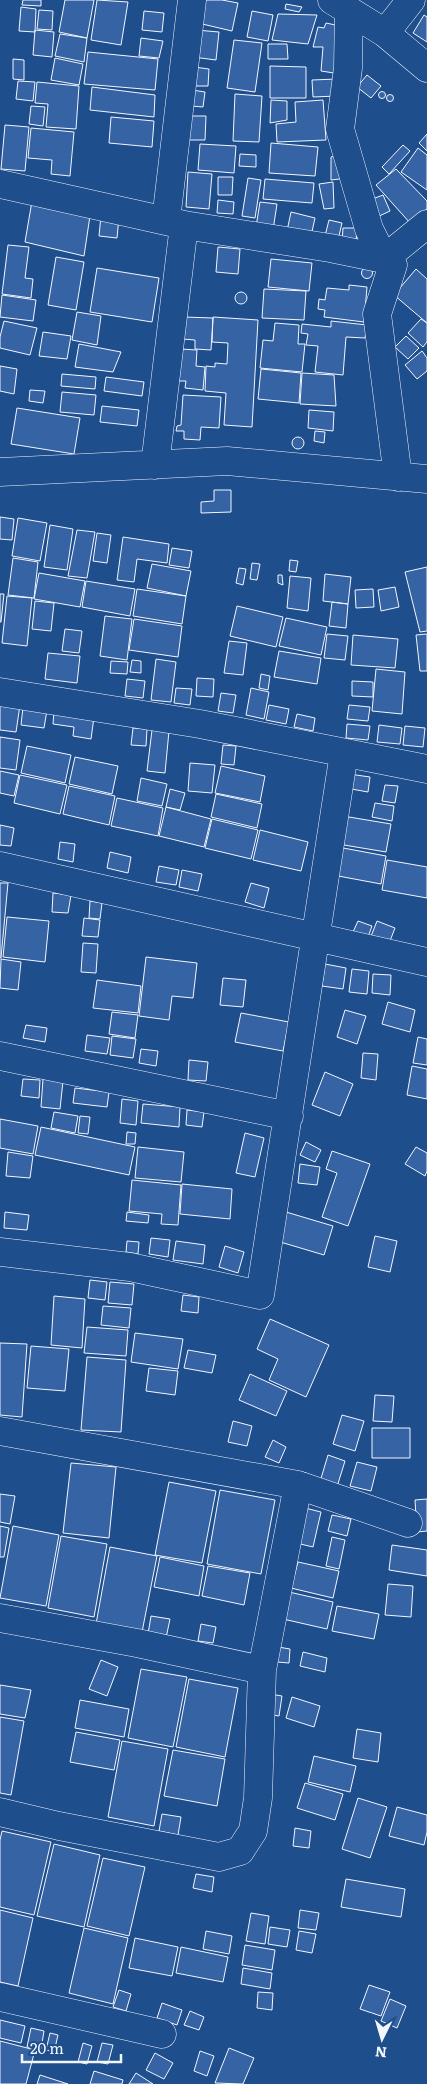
<svg xmlns="http://www.w3.org/2000/svg" width="427" height="2084" viewBox="0 0 427 2084" font-family="Literata,serif">
	<style>
		.building { fill: #3563a3; stroke: #f2f6ff }
		.lines { fill: none; stroke-linecap: round; stroke-linejoin: round }
		.minor-casing { stroke: #f2f6ff; stroke-width: 29 }
		.minor { stroke: #1f4e8c; stroke-width: 28 }
	</style>
	<rect width="100%" height="100%" fill="#1f4e8c"/>
	<path class="building" d="M23 0H41V6L22 5Z
		M65 0H94L87 38 59 32Z
		M97 0 128 2 121 45 91 40Z
		M203 0H222L238 3 232 31 198 23Z
		M286 4 302 7 299 12 285 9Z
		M21 7 36 9 35 32 19 31Z
		M39 10 53 11 52 30 37 29Z
		M144 11 164 13 162 32 142 30Z
		M252 11 273 15 268 41 247 37Z
		M278 14 317 15 308 44 272 40Z
		M424 15 427 17V42L413 33Z
		M326 23 340 26 334 73 321 71 323 47H313L318 27 324 28Z
		M35 30 54 32 52 57 33 55Z
		M196 30 219 32 216 60 193 57Z
		M60 34 87 38 84 62 55 56Z
		M141 38 163 41 159 58 139 56Z
		M234 40 262 43 255 92 227 88Z
		M268 44H287L288 59H268Z
		M88 52 158 59 155 90 84 84Z
		M55 58 83 64 79 85 51 80Z
		M13 59 24 60V80L13 79Z
		M270 66 306 67V98H270Z
		M194 67 209 69 208 86H192Z
		M367 75 381 86 371 98 357 87Z
		M337 79V96L313 97 312 80Z
		M18 81 35 82 33 101 16 99Z
		M37 82 79 86 76 129 46 127 48 104 35 103Z
		M92 87 155 95 154 117 90 110Z
		M192 90 205 92 203 107 191 106Z
		M378.5 95a3.5 3.5 0 1 1 7 0a3.5 3.5 0 1 1-7 0Z
		M235 94 262 96 259 142 233 141Z
		M386.5 98a3.5 3.5 0 1 1 7 0a3.5 3.5 0 1 1-7 0Z
		M271 100 287 101V120L270 123Z
		M323 100 326 140 277 142 276 124 296 122 295 102Z
		M31 106 45 107 43 126 29 124Z
		M189 116H206L205 140H188Z
		M111 117 154 121 152 147 109 143Z
		M5 125 29 127 25 171 1 169Z
		M31 128 74 132 70 176 51 174 52 160 28 158Z
		M427 134V151L419 143Z
		M271 143 318 147 315 176 269 173Z
		M200 144 236 146 234 173 198 170Z
		M403 145 410 151 389 174 382 167Z
		M418 148 427 155V190L401 172Z
		M240 154 256 155V167L239 166Z
		M345 154 348 178 331 180V157Z
		M396 169 427 201V209L411 224 376 185Z
		M188 172 212 174 209 209 186 207Z
		M218 177H233L232 195H218Z
		M248 178 261 180 255 218 242 216Z
		M265 179 314 183 312 203 263 199Z
		M333 182 334 208 324 209 319 184Z
		M383 195 390 211 375 218 367 201Z
		M218 200 234 202 233 214 217 213Z
		M32 201 91 209 84 256 25 242Z
		M260 202 277 204 273 230 256 227Z
		M291 212 315 218 311 236 287 231Z
		M101 215 119 217 117 238 99 236Z
		M329 220 342 223 338 240 325 236Z
		M343 228H357L356 243H342Z
		M8 245 29 247 25 278 33 279 31 298 2 294Z
		M218 247 240 249 238 274 216 272Z
		M56 257 84 262 76 310 48 305Z
		M271 259 312 263 309 291 268 287Z
		M361.5 273a5.5 5.5 0 1 1 11 0a5.5 5.5 0 1 1-11 0Z
		M97 268 159 278 152 322 90 312Z
		M416 269 427 279V323L394 295Z
		M349 285 367 287 364 322 324 317 325 310 318 309 319 299 325 300 327 288 349 290Z
		M264 289 306 291 304 320 262 318Z
		M235 298a6 6 0 1 1 12 0a6 6 0 1 1-12 0Z
		M2 295 36 300 33 321 0 317Z
		M77 312 101 316 97 345 72 340Z
		M184 317 213 318 211 350 195 349V340L182 339Z
		M213 317 258 320 252 427 224 425 226 393 205 391 206 366 215 367V363L227 364 228 343 212 342Z
		M421 319 427 323V342L423 347 408 333Z
		M4 321 37 328 30 355 0 348V337Z
		M331 321 367 325 365 338 346 337 343 375 315 372 318 346 306 345 308 334 301 333 302 324 331 327Z
		M275 323 299 325 298 344H305L302 372 260 368 263 340 273 341Z
		M43 332 71 336 67 359 39 356Z
		M406 336 419 348 408 359 395 347Z
		M79 344 121 352 113 372 75 367Z
		M181 349 197 350 196 366 205 367 203 390 185 388 186 381H179Z
		M422 351 427 358V371L417 379 405 365Z
		M0 366 17 369 14 394 0 391Z
		M261 369 301 373 299 403 258 399Z
		M302 373 334 375 336 406 300 404Z
		M62 374 96 377 95 389 61 386Z
		M106 377 144 382 142 396 104 391Z
		M30 390 45 391 43 403 29 401Z
		M62 392 96 395 94 415 60 412Z
		M183 395 221 397 219 428 201 427 200 440 184 439V431H176L177 426 181 425Z
		M102 406 139 410 137 426 100 422Z
		M17 408 80 418 74 454 11 444Z
		M309 410 334 412 333 431 308 428Z
		M315 431 325 432 324 443 314 441Z
		M292 443a6 6 0 1 1 12 0a6 6 0 1 1-12 0Z
		M214 490H231V512L201 513V502L214 501Z
		M0 517 14 519 12 540 0 539Z
		M18 518 47 523 40 561 12 556Z
		M50 525 73 529 67 570 44 567Z
		M77 530 95 532 87 578 68 576Z
		M97 533 111 535 107 563 93 561Z
		M123 537 169 544 167 563 137 559 134 582 117 580Z
		M172 548 192 551 189 568 169 565Z
		M13 558 38 562 34 598 8 595Z
		M290 560 298 561 296 572 289 571Z
		M252 563 260 564 257 580 250 579Z
		M152 564 191 571 186 596 147 588Z
		M427 567V631L420 632 405 572Z
		M239 568 246 569 243 585 236 583Z
		M39 573 85 581 80 607 34 599Z
		M325 574 351 577 348 604 323 601Z
		M278 575H282L283 585 278 583Z
		M290 576 311 578 308 611 287 608Z
		M86 581 135 589 130 616 82 607Z
		M395 587 399 607 381 611 378 590Z
		M137 589 186 596 182 624 133 616Z
		M373 589 374 607 356 608 355 590Z
		M0 594H4L1 622H0Z
		M7 596 32 598 27 646 2 643Z
		M35 601 54 603 51 631 32 629Z
		M332 602 348 604 346 628 329 626Z
		M237 606 283 617 276 647 230 636Z
		M105 616 132 619 127 660 100 656Z
		M286 618 327 627 321 655 279 646Z
		M134 619 182 626 178 657 129 650Z
		M65 629 82 631 79 653 62 651Z
		M327 634 348 636 345 660 324 658Z
		M427 634V671H420L416 635Z
		M353 635 398 639 395 668 351 665Z
		M229 641 247 643 243 675 224 673Z
		M279 651 321 658 317 684 274 677Z
		M48 653 80 656 77 683 45 679Z
		M156 659 176 662 171 702 151 700Z
		M132 660 141 661V673L130 672Z
		M111 661 128 662 127 674 110 673Z
		M376 669 405 672 402 714 372 711Z
		M261 674 270 676 268 690 259 688Z
		M197 678 214 679 213 697 196 696Z
		M127 679 145 681 143 698 125 696Z
		M352 681 373 682V697L352 696Z
		M176 688 192 689 190 705 174 703Z
		M251 688 269 692 264 719 246 715Z
		M221 693 236 695 233 713 218 711Z
		M0 702 20 705 16 732 0 730Z
		M269 705 289 709 286 724 266 720Z
		M349 705 370 707 368 721 347 719Z
		M23 707 47 710 44 728 21 725Z
		M54 711 94 717 91 739 73 736 74 727 53 724Z
		M297 714 315 718 313 731 294 727Z
		M347 724 370 726 368 740 346 738Z
		M379 725 402 728 400 744 377 742Z
		M405 726 425 728 423 747 403 745Z
		M133 728 147 729 146 746 131 745Z
		M152 730 169 731 165 773 147 771Z
		M0 737 20 740 16 770 0 768Z
		M223 745 236 746 234 765 221 764Z
		M27 746 71 755 65 783 21 773Z
		M75 757 118 766 112 794 69 784Z
		M190 763 215 765 212 793 188 791Z
		M221 766 265 776 260 802 215 793Z
		M0 771 19 775 14 796 0 793Z
		M349 774 370 777 368 792 346 788Z
		M20 775 67 785 60 814 14 803Z
		M141 778 167 784 162 806 137 801Z
		M385 785 398 786 395 803 382 801Z
		M69 786 115 796 109 825 63 814Z
		M170 789 185 793 180 810 166 807Z
		M216 794 262 804 257 828 211 817Z
		M117 798 163 808 158 836 111 826Z
		M375 803 394 806 392 821 372 817Z
		M166 807 211 819 204 847 159 836Z
		M343 816 391 824 386 852 338 844Z
		M212 819 258 830 251 859 205 848Z
		M0 825 14 828 11 846 0 845Z
		M260 830 308 842 301 871 253 860Z
		M60 842 75 844 73 862 58 859Z
		M338 847 386 856 381 884 333 875Z
		M110 852 131 857 128 873 107 868Z
		M387 860 427 867V898L382 890Z
		M159 866 179 870 176 885 156 882Z
		M182 870 202 874 198 891 179 887Z
		M0 883H8L1 958H0Z
		M251 883 269 888 264 908 245 902Z
		M53 893 71 895 68 913 52 912Z
		M90 901 102 903 100 919 89 918Z
		M7 917 49 921 45 962 3 957Z
		M84 918 100 920 98 937 82 936Z
		M358 921 372 926 368 937 353 932Z
		M377 921 395 928 388 946 370 939Z
		M83 943 98 944 96 973 81 972Z
		M146 957 197 963 193 998 172 996 169 1020 139 1016Z
		M1 959 21 962 18 990 0 988Z
		M325 964 346 968 343 989 322 986Z
		M352 969 369 971 367 994 349 992Z
		M373 974 391 975 390 995 372 993Z
		M223 978 246 980 243 1007 220 1005Z
		M97 980 141 986 138 1013 93 1008Z
		M388 1002 415 1010 410 1032 382 1024Z
		M345 1010 366 1016 357 1044 337 1037Z
		M112 1012 138 1015 135 1038 109 1034Z
		M241 1013 289 1022 283 1051 235 1042Z
		M26 1025 47 1028 45 1042 23 1038Z
		M87 1035 110 1038 107 1054 85 1051Z
		M112 1036 136 1039 133 1058 110 1055Z
		M418 1037 427 1039V1065L413 1063Z
		M141 1049 158 1051 156 1066 139 1063Z
		M363 1053 378 1054 376 1080 361 1078Z
		M189 1060 208 1062 206 1081 188 1080Z
		M412 1066 427 1069V1099L407 1095Z
		M325 1072 353 1084 340 1116 312 1105Z
		M23 1079 40 1080 39 1098 21 1096Z
		M43 1079 63 1081 60 1109 41 1107Z
		M75 1088 109 1092 107 1107 73 1103Z
		M122 1099 138 1101 136 1125 120 1123Z
		M143 1104 180 1107 179 1127 141 1123Z
		M187 1110 204 1112 202 1127 186 1125Z
		M54 1112 78 1116 75 1133 51 1128Z
		M80 1116 90 1117 88 1134 78 1133Z
		M0 1119 38 1126 33 1154 0 1148Z
		M41 1127 135 1147 129 1175 35 1155Z
		M127 1132 136 1133 135 1144H126Z
		M245 1133 264 1138 255 1177 236 1173Z
		M306 1142 321 1150 315 1162 300 1155Z
		M138 1147 184 1152 181 1182 135 1178Z
		M416 1147 427 1153V1171L425 1176 405 1164Z
		M332 1151 370 1164 348 1226 322 1217 337 1173 326 1169Z
		M8 1152 33 1156 30 1178 6 1176Z
		M300 1164 320 1167 317 1185 298 1183Z
		M132 1180 181 1185 178 1225 161 1224 162 1214 129 1211Z
		M182 1184 232 1189 230 1219 180 1214Z
		M5 1212 29 1215 27 1230 4 1228Z
		M127 1212 149 1215 148 1223 126 1221Z
		M286 1212 333 1226 324 1255 277 1241Z
		M375 1236 397 1241 390 1272 368 1267Z
		M151 1238 170 1240 168 1257 149 1254Z
		M127 1241 139 1242 138 1254 126 1252Z
		M176 1241 205 1245 203 1264 173 1260Z
		M225 1246 244 1252 238 1273 219 1267Z
		M90 1280 107 1282 105 1300 88 1298Z
		M110 1282 134 1284 132 1305 108 1303Z
		M183 1295 199 1297 198 1313 181 1311Z
		M54 1296 85 1299 82 1348 51 1345Z
		M103 1306 131 1308 129 1328 101 1325Z
		M270 1319 329 1345 306 1397 269 1380 278 1359 257 1349Z
		M87 1327 128 1330 126 1356 84 1353Z
		M135 1333 183 1339 178 1369 131 1362Z
		M0 1343 27 1344 22 1417 0 1415Z
		M31 1346 69 1349 65 1391 27 1388Z
		M188 1350 216 1355 212 1373 184 1368Z
		M87 1357 126 1360 121 1432 81 1430Z
		M149 1368 178 1371 175 1395 146 1391Z
		M250 1374 287 1391 276 1416 239 1400Z
		M375 1395 394 1396 392 1422 373 1421Z
		M342 1415 364 1421 355 1451 333 1444Z
		M233 1421 252 1426 247 1446 228 1442Z
		M372 1428H410V1458H372Z
		M273 1440 286 1447 279 1463 265 1457Z
		M328 1455 345 1461 336 1490 319 1485Z
		M357 1462 377 1467 371 1491 350 1486Z
		M71 1463 116 1467 109 1538 63 1533Z
		M169 1482 216 1491 202 1563 155 1555Z
		M220 1490 275 1500 261 1574 207 1564Z
		M0 1494 15 1496 10 1524 0 1522Z
		M427 1499V1531L417 1532 415 1500Z
		M301 1507 321 1512 313 1547 292 1542Z
		M332 1515 351 1519 347 1536 328 1531Z
		M0 1526 9 1528 4 1557H0Z
		M13 1526 59 1535 46 1606 0 1598Z
		M61 1536 107 1544 94 1617 48 1608Z
		M332 1537 345 1540 339 1569 326 1566Z
		M392 1545 427 1550V1576L389 1570Z
		M110 1547 157 1556 142 1632 96 1624Z
		M160 1557 204 1566 199 1596 154 1587Z
		M298 1562 339 1571 333 1598 291 1588Z
		M208 1566 250 1573 244 1605 202 1596Z
		M388 1584 413 1586 411 1617 385 1615Z
		M289 1592 333 1602 327 1629 283 1619Z
		M337 1606 379 1614 374 1639 332 1631Z
		M151 1616 170 1619 166 1638 148 1634Z
		M201 1624 216 1627 213 1643 198 1641Z
		M278 1647 290 1649 289 1663 277 1662Z
		M303 1652 327 1658 325 1672 300 1666Z
		M101 1660 118 1667 107 1696 89 1689Z
		M141 1669 187 1677 173 1747 128 1738Z
		M189 1679 238 1688 225 1757 176 1747Z
		M0 1685 31 1690 25 1718 0 1714Z
		M270 1694 282 1696 279 1716 266 1714Z
		M292 1697 320 1706 314 1727 286 1718Z
		M80 1700 129 1709 124 1737 75 1728Z
		M0 1717 24 1721 11 1795 0 1793Z
		M357 1729 381 1733 378 1762 353 1758Z
		M76 1732 120 1740 114 1770 70 1762Z
		M122 1741 168 1749 154 1826 108 1817Z
		M173 1750 225 1759 217 1806 164 1796Z
		M314 1756 356 1766 350 1792 308 1782Z
		M305 1783 343 1794 335 1820 297 1808Z
		M358 1798 387 1807 370 1858 342 1849Z
		M397 1807 427 1815V1832L424 1845 389 1836Z
		M162 1814 181 1817 178 1835 159 1831Z
		M295 1828 311 1831 309 1848 293 1846Z
		M2 1831 51 1842 34 1915 0 1907V1840Z
		M54 1844 100 1855 84 1927 37 1916Z
		M103 1858 145 1867 129 1936 87 1926Z
		M196 1874 214 1877 212 1892 193 1888Z
		M346 1879 405 1889 401 1917 341 1907Z
		M0 1910 33 1918 18 1986 0 1982Z
		M300 1910 319 1913 316 1930 298 1928Z
		M251 1913 269 1916 265 1944 246 1941Z
		M270 1927 290 1930 287 1947 268 1944Z
		M84 1928 128 1938 113 2004 69 1993Z
		M206 1931 232 1936 229 1954 203 1949Z
		M299 1931 316 1934 312 1953 296 1950Z
		M135 1938 178 1947 172 1976 129 1968Z
		M245 1945 275 1950 272 1970 242 1965Z
		M181 1947 228 1957 223 1982 176 1973Z
		M243 1968 272 1973 270 1989 241 1984Z
		M369 1985 390 1992 381 2016 360 2009Z
		M119 1990 131 1994 126 2011 113 2007Z
		M258 1992 273 1993 272 2010 257 2008Z
		M390 1999 406 2006 397 2028 381 2021Z
		M162 2003 182 2010 177 2025 157 2018Z
		M190 2011 204 2017 199 2030 184 2025Z
		M0 2020 25 2026 21 2043 0 2038Z
		M31 2028 44 2031 41 2049 27 2047Z
		M50 2033 58 2035 54 2052 46 2050Z
		M0 2041 35 2050 26 2084H0Z
		M83 2043 92 2046 87 2064 78 2062Z
		M102 2043 113 2045 108 2064 97 2062Z
		M229 2048 254 2058 243 2084 215 2083Z
		M200 2051 214 2056 207 2076 194 2071Z
		M155 2053 173 2063 164 2079 146 2070Z
		M94 2071 123 2080 122 2084H90Z
		M136 2073 153 2084H129Z
		M40 2075 68 2084H37Z"/>
	<g class="lines">
		<defs>
			<path id="minor" d="M332 0 385 33 427 68
				M349 10 348 68 340 129 369 229 384 259
				M385 33 411 0
				M0 184 184 225 330 248 384 259 393 265 377 314 398 477
				M166 220 192 0
				M384 259 427 224
				M155 465 184 225
				M0 472 227 461 427 479
				M0 692 200 724 427 769
				M0 866 427 962
				M0 1056 289 1116
				M0 1252 130 1267 260 1295 344 753
				M0 1431 298 1485 408 1523
				M0 1618 137 1643 262 1670
				M0 1812 59 1826 219 1857 240 1851 253 1831 258 1798 262 1670 298 1485
				M0 1997 162 2034"/>
		</defs>
		<use href="#minor" class="minor-casing"/>
		<use href="#minor" class="minor"/>
	</g>
	<g transform="translate(382 2039) rotate(185)" stroke="#1f4e8c" stroke-width="4" paint-order="stroke">
	<path d="M0-4L9 19L0 12L-9 19Z" fill="#f2f6ff"/>
	<text y="-8" font-size="14" font-weight="bold" text-anchor="middle" fill="#f2f6ff">N</text>
	</g>
	<path d="M22 2054v8h99v-8" fill="none" stroke="#f2f6ff" stroke-width="2.5"/>
	<text x="30" y="2054" font-size="15" fill="#f2f6ff" stroke="#1f4e8c" stroke-width="4" paint-order="stroke">20 m</text>
</svg>
